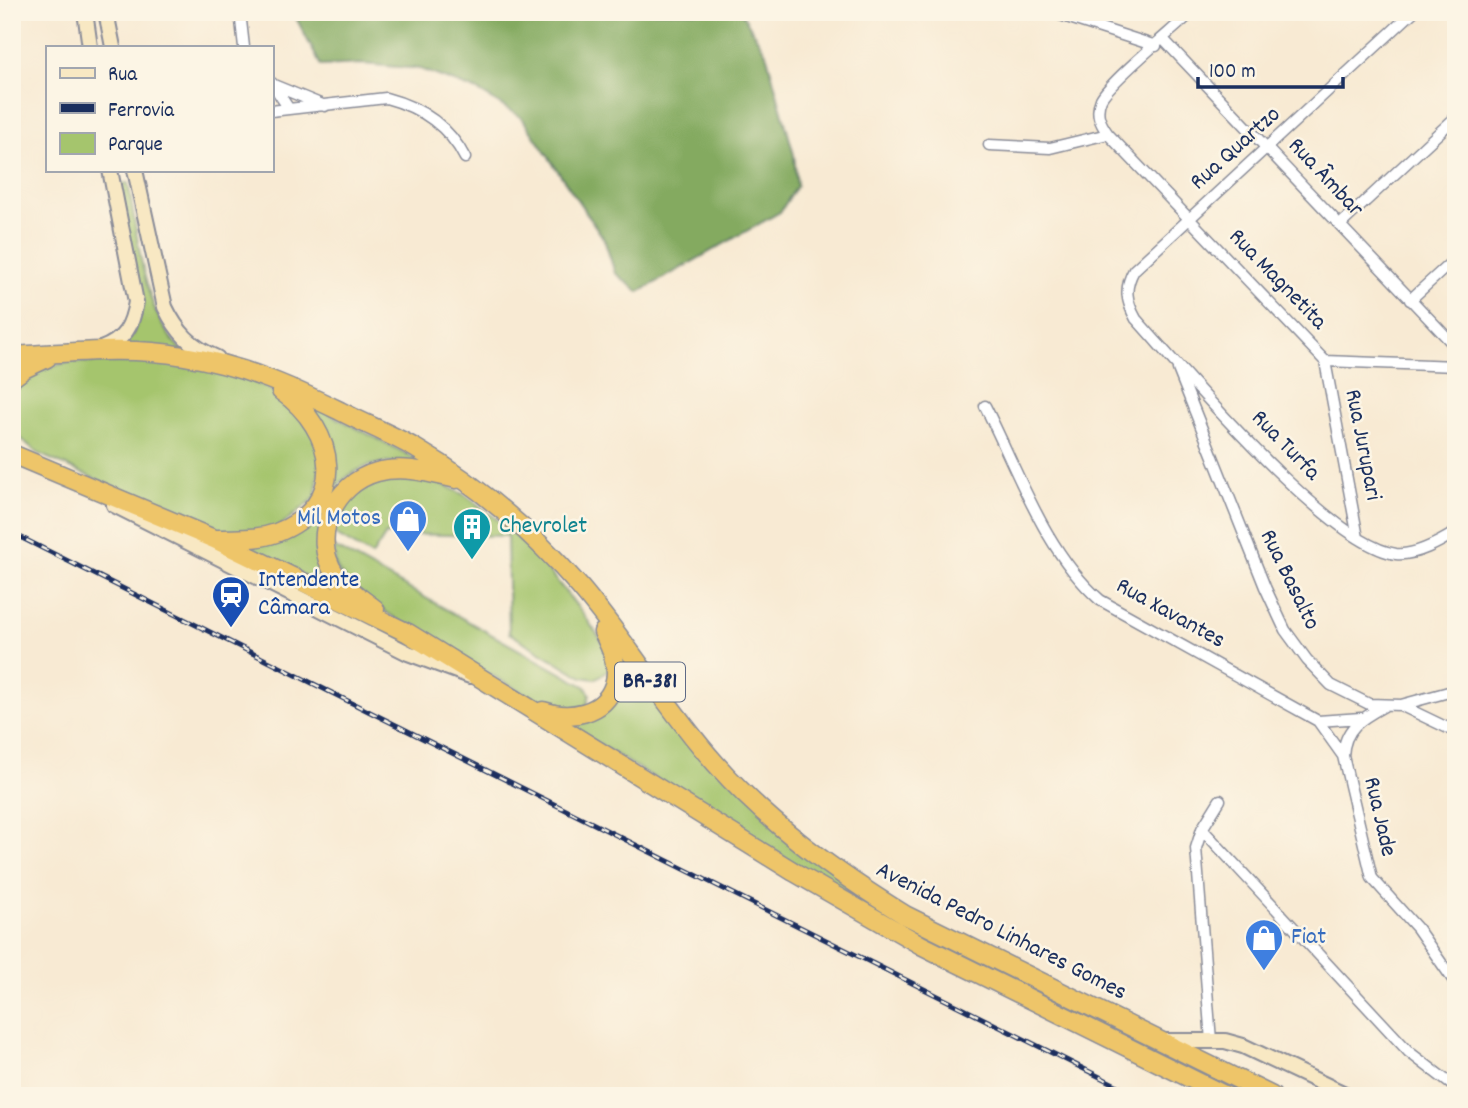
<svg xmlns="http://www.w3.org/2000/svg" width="1468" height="1108" viewBox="0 0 1468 1108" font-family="Dekko,sans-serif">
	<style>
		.green { fill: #a5c56d; stroke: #607a66; stroke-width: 2 }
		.forest { fill: #84aa60; stroke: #506c5f; stroke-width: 2 }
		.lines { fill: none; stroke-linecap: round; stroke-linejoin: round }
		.street-casing { stroke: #8a8c98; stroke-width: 13 }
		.secondary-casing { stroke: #8a8c98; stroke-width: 18 }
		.highway-casing { stroke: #8a8c98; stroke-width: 21 }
		.street { stroke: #fff; stroke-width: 10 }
		.secondary { stroke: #f8e8c3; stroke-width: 14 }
		.highway { stroke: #eec569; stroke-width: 18 }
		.rail-casing { stroke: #1b2f5e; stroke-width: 5 }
		.rail { stroke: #fcf5e5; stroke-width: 2.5; stroke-dasharray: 8; stroke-linecap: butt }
		.labels { text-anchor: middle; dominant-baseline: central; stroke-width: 5; stroke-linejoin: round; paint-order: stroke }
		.shield { fill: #fcf5e5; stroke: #5e6a86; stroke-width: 2 }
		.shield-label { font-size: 23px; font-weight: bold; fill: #1b2f5e }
		.street-label { font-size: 24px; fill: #1b2f5e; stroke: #fcf5e5 }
		.shop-label { font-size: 24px; fill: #366cbe; stroke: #fcf5e5; text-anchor: end }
		.culture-label { font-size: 24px; fill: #0d838f; stroke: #fcf5e5; text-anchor: start }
		.transit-label { font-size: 24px; fill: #164399; stroke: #fcf5e5; text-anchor: start }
	</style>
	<rect width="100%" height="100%" fill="#fcf5e5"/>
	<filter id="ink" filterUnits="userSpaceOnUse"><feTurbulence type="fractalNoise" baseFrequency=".0143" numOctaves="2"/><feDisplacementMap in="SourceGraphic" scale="14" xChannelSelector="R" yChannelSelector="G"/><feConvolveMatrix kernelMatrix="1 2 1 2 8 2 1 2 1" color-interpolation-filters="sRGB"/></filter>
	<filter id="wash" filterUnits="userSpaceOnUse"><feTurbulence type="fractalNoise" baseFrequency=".00686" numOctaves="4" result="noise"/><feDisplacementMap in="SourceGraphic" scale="28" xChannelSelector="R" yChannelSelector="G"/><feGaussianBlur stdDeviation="1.57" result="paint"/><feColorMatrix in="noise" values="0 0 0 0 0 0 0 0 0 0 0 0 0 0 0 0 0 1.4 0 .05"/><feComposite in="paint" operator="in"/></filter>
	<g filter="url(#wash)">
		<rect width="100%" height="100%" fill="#f8ead3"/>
		<path class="green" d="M128 183C139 237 141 314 184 352L116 350 132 335 139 318 117 184Z
			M67 362C137 362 221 353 281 397 297 409 310 431 323 446L315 498 275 530 239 533 204 527 39 454 12 431V386L29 374Z
			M301 399 428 465C390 459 351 460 330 497 323 509 321 527 318 540L362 605 241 544 302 523 332 474Z
			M378 474 436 481 465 495 506 526 536 555 581 611 604 644 609 670 595 679 582 677 509 633 507 536 386 534 372 556 336 535 330 525 338 504Z
			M334 547 586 687 590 694 587 706 562 710 541 703C499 678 357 606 337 568 334 562 335 553 334 547Z
			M616 650 676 728 865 899 861 904 559 720 601 711Z"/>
		<path class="forest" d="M293 12H741L766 53 794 155 797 186 780 212 639 292 615 273 604 239 522 118 478 91 420 69 362 64 321 66Z"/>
	</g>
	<g filter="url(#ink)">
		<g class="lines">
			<defs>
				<path id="street" d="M240 12 244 47
					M1051 12 1156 46
					M1192 12C1173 30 1110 81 1101 99 1095 113 1100 123 1108 134L1325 361 1456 366
					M1413 12 1134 270C1124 288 1126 301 1136 319 1185 373 1329 545 1396 554 1416 556 1440 542 1456 532
					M1163 39 1456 347
					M272 83 289 109
					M271 84 325 106
					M271 111 386 98C420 107 449 126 465 158
					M989 145 1050 148 1108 134
					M1341 224 1456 117
					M1410 300 1456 258
					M1325 361 1358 538
					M1178 369 1265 587 1285 630 1307 660 1331 685 1369 704 1401 705 1456 690
					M985 406C1018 471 1045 552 1100 600L1318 721 1343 756
					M1384 706C1362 718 1344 728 1343 756L1372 878 1417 928 1456 984
					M1402 706 1456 732
					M1318 721 1361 718
					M1202 829 1409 1052 1456 1088
					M1211 1041 1196 848 1202 829 1220 800"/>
				<path id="secondary" d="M85 12 90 47
					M106 12 113 47
					M135 170 165 307C177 332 191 347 217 358
					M101 349C125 340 132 326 136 302L110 170
					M114 505 408 653 470 676
					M1162 1041H1225L1243 1046 1349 1096"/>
				<path id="highway" d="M12 356C68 353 128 346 184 356 241 365 289 386 340 411 365 424 391 434 415 448 477 484 533 533 580 587 628 643 666 708 715 763 770 825 835 872 905 915L1272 1096
					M12 378 24 369 47 358
					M12 454 214 539 408 633 794 872 921 945 1226 1096
					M217 539C237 538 257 540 276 533 350 505 337 430 281 391
					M375 609C362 599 345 588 335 574 309 536 335 483 377 472 404 465 430 473 456 479
					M543 711C568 720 604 715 614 685 620 667 611 648 603 632"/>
			</defs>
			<use href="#street" class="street-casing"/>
			<use href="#secondary" class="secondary-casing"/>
			<use href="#highway" class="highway-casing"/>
			<use href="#street" class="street"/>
			<use href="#secondary" class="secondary"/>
			<use href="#highway" class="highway"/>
			<defs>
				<path id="rail" d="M12 533 1138 1096"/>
			</defs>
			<use href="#rail" class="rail-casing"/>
			<use href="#rail" class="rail"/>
		</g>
	</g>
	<defs>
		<symbol id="shop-pin" viewBox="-11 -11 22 30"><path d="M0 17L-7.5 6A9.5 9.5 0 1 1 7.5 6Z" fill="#3f7fe0" stroke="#fcf5e5"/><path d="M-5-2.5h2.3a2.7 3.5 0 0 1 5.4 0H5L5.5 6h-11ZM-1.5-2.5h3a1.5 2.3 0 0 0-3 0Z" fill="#fff"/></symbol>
		<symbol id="building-pin" viewBox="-11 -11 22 30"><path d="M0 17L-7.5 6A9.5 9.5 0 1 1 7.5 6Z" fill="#0f9aa8" stroke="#fcf5e5"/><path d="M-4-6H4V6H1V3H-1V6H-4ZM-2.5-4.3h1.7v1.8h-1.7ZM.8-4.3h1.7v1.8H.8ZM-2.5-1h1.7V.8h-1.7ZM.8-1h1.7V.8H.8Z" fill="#fff"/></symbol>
		<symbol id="station-pin" viewBox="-11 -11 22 30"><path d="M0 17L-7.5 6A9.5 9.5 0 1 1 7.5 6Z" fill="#1a4fb4" stroke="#fcf5e5"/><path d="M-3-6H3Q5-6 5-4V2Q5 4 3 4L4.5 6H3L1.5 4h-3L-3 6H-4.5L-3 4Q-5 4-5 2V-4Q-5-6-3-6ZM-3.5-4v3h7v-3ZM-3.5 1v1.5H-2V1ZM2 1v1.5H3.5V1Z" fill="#fff"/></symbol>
	</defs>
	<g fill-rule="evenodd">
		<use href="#shop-pin" x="386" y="497" width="44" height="60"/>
		<use href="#building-pin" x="450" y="505" width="44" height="60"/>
		<use href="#station-pin" x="209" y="573" width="44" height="60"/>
		<use href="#shop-pin" x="1242" y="916" width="44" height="60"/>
	</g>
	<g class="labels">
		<rect class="shield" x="615" y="662.5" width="70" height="39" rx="5"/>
		<g class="shield-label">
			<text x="650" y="682">BR-381</text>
		</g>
		<g class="street-label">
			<text transform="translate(1236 149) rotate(-42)">Rua Quartzo</text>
			<text transform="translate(1325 178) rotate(47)">Rua Âmbar</text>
			<text transform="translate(1277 280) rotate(46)">Rua Magnetita</text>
			<text transform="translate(1362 445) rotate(79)">Rua Jurupari</text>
			<text transform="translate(1285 446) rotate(46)">Rua Turfa</text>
			<text transform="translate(1289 580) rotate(64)">Rua Basalto</text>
			<text transform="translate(1170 614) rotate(29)">Rua Xavantes</text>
			<text transform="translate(1379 817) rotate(77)">Rua Jade</text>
			<text transform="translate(1001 932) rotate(27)">Avenida Pedro Linhares Gomes</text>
		</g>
		<g class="shop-label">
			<text x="381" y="519">Mil Motos</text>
			<text x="1291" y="938" text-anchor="start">Fiat</text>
		</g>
		<g class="culture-label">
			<text x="499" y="527">Chevrolet</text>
		</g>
		<g class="transit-label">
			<text x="258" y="581">Intendente<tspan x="258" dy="28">Câmara</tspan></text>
		</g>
	</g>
	<rect width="1468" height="1108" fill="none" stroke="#fcf5e5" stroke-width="42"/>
	<rect x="46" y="46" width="228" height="126" fill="#fcf5e5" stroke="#a2a6af" stroke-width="2"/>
	<rect x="60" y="68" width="35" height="10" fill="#f8e8c3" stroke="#a2a6af" stroke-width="2"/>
	<text x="108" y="80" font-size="21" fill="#1b2f5e">Rua</text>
	<rect x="60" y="103" width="35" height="10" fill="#1b2f5e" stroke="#a2a6af" stroke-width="2"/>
	<text x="108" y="116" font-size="21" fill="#1b2f5e">Ferrovia</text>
	<rect x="60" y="133" width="35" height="21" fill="#a5c56d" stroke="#a2a6af" stroke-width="2"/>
	<text x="108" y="150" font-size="21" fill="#1b2f5e">Parque</text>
	<path d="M1198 77v10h145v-10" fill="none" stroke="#1b2f5e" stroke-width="3.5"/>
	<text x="1209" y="77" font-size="21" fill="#1b2f5e" stroke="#fcf5e5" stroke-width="5" paint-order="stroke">100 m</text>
</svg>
